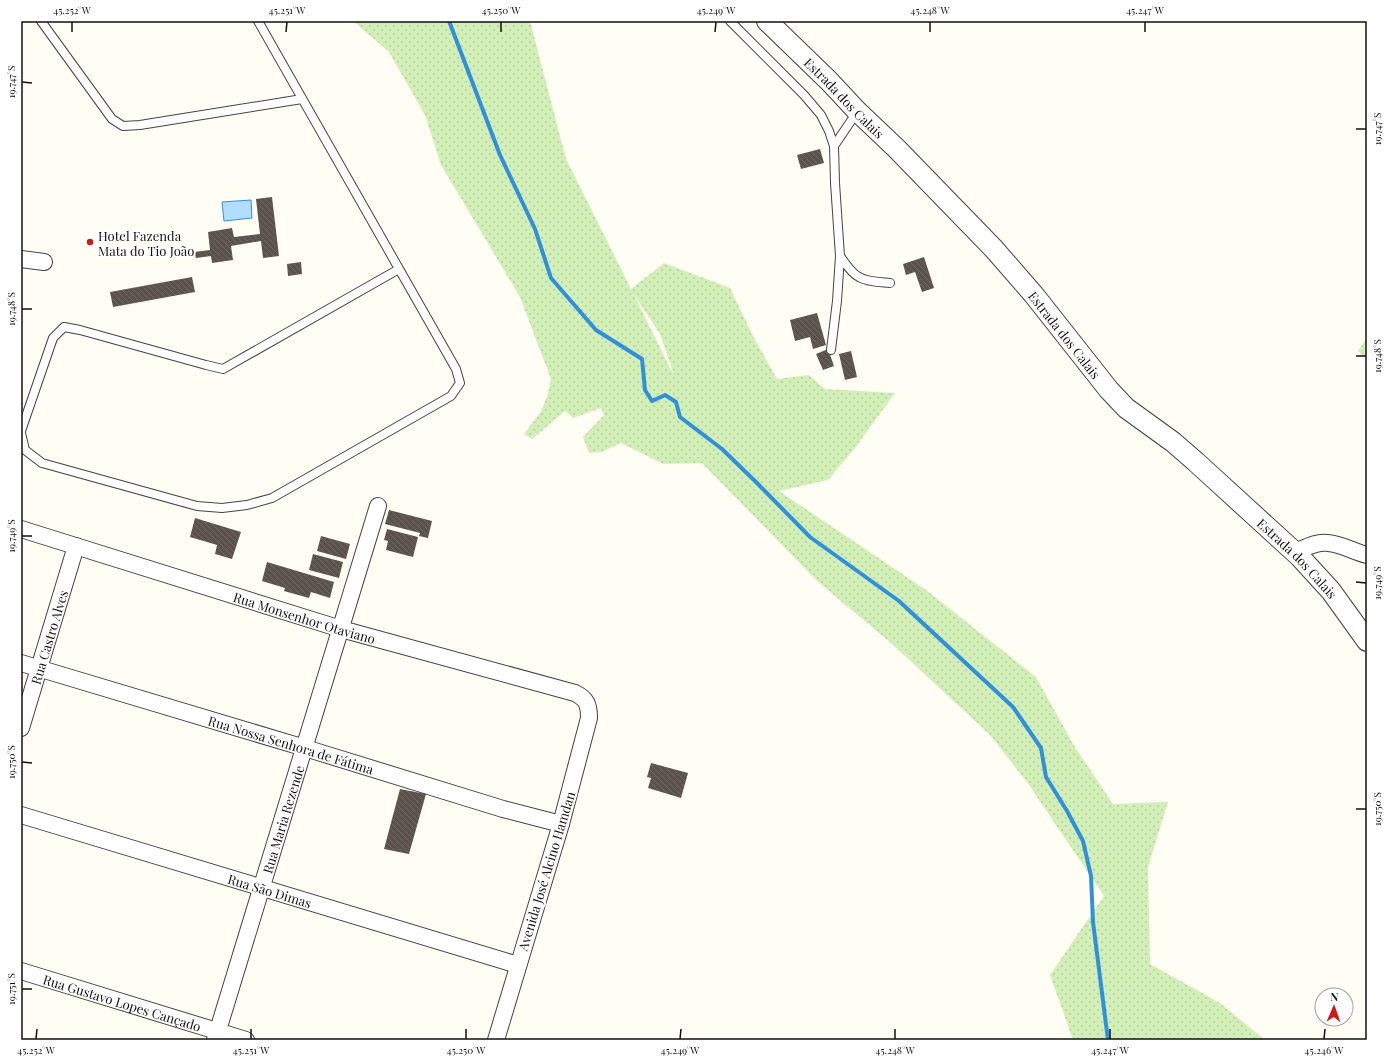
<svg xmlns="http://www.w3.org/2000/svg" width="1388" height="1061" viewBox="0 0 1388 1061" font-family="'Playfair Display',serif">
	<style>
		.park { fill: url(#park-dots); fill-rule: evenodd }
		.water { fill: #b2ddfc; stroke: #3190dc }
		.lines { fill: none; stroke-linecap: round; stroke-linejoin: round }
		.stream { stroke: #3190dc; stroke-width: 4 }
		.building { fill: url(#building-back-hatch) }
		.service-casing { stroke: #434343; stroke-width: 10 }
		.minor-casing { stroke: #434343; stroke-width: 18 }
		.tertiary-casing { stroke: #434343; stroke-width: 22 }
		.service { stroke: #fff; stroke-width: 8 }
		.minor { stroke: #fff; stroke-width: 16 }
		.tertiary { stroke: #fff; stroke-width: 20 }
		.ticks { fill: none; stroke: #101010; stroke-width: 1.5 }
		.poi-dot { fill: #d11818; stroke: #fff; stroke-width: 1.5 }
		.labels { text-anchor: middle; dominant-baseline: central; stroke-width: 4; stroke-linejoin: round; paint-order: stroke }
		.street-label { font-size: 13px; fill: #101010; stroke: #fff }
		.poi-label { font-size: 13px; fill: #101010; stroke: #fff; text-anchor: start }
		.neatline { fill: none; stroke: #101010; stroke-width: 1.5 }
		.ticks-label { font-size: 10px; text-anchor: middle; fill: #101010 }
	</style>
	<defs>
		<pattern id="park-dots" width="8" height="8" patternUnits="userSpaceOnUse"><rect width="8" height="8" fill="#d2efb8"/><path d="M2 2h.1M6 6h.1" fill="none" stroke="#b3cc9d" stroke-width="1.8" stroke-linecap="round"/></pattern>
		<pattern id="building-back-hatch" width="6" height="6" patternUnits="userSpaceOnUse"><rect width="6" height="6" fill="#5b524b"/><path d="M-1 5l2 2M0 0l6 6M5-1l2 2" fill="none" stroke="#6d6661"/></pattern>
	</defs>
	<rect width="100%" height="100%" fill="#fffdf4"/>
	<path class="park" d="M353 21H530L566 159 631 289 664 263 730 288 754 338 777 379 809 375 825 389 895 393 855 448 828 480 779 491 926 590 1036 677 1073 744 1113 804 1168 802 1148 867 1150 964 1220 1003 1265 1040H1073L1050 975 1104 896 1027 782 990 735 891 643 817 581 702 463 663 464 621 443 601 452 589 453 583 437 604 415 601 408 573 418 565 411 532 439 524 434 540 413 547 397 551 379 520 297 441 165 425 115 389 52ZM633 293 660 334 673 372H672Z
		M1367 337V359L1358 351Z"/>
	<path class="water" d="M251 200 252 218 224 221 222 202Z"/>
	<g class="lines">
		<path class="stream" d="M449 21 500 155 535 229 551 278 596 330 642 359 645 390 652 401 665 395 676 402 680 417 722 449 757 483 810 537 899 601 1013 707 1041 748 1046 777 1067 811 1083 841 1091 876 1093 922 1108 1040"/>
	</g>
	<path class="building" d="M820 149 824 163 801 169 797 155Z
		M272 197 279 256 263 258 261 241 231 246 233 260 212 263 211 256 196 258 194 252 210 250 208 232 232 228 234 237 260 234 256 199Z
		M924 257 934 288 922 292 915 272 906 275 903 264Z
		M301 262 302 274 288 276 287 264Z
		M192 277 195 292 113 307 110 292Z
		M817 313 826 345 813 349 810 337 795 341 790 320Z
		M828 349 834 366 823 370 816 354Z
		M851 351 857 377 845 380 839 354Z
		M389 510 432 521 428 538 419 536 420 533 385 524Z
		M195 518 241 532 232 559 215 554 217 545 190 537Z
		M387 529 418 537 413 557 386 550 388 541 384 540Z
		M321 536 350 544 346 559 317 551Z
		M313 554 343 562 339 578 309 570Z
		M267 562 334 582 330 598 311 592 309 598 284 591 285 588 262 581Z
		M651 763 688 773 681 798 648 788 651 778 647 777Z
		M400 789 426 794 409 854 384 849Z"/>
	<g class="lines">
		<defs>
			<path id="service" d="M41 21 112 119 123 126 140 125 302 99
				M730 21 804 95 821 115 829 131 834 146 835 183 840 256 837 301 831 350
				M834 146 857 112
				M840 256C845 263 851 273 859 277 867 282 880 282 890 283
				M21 431 53 338 64 327 80 330 206 365 223 369 399 269
				M21 433 25 450 42 463 197 506 222 508 247 505 272 498 451 396 460 383 456 369 258 21"/>
			<g id="minor">
				<path d="M21 259 44 262"/>
				<path id="s1" d="M21 529 341 629 575 693C587 699 589 705 589 718L561 824 496 1040"/>
				<path d="M1295 552C1305 548 1317 541 1328 543 1342 544 1354 552 1367 555"/>
				<path id="s2" d="M21 663 305 748 503 809 561 824"/>
				<path id="s3" d="M21 728 76 546"/>
				<path id="s4" d="M21 815 518 965"/>
				<path id="s5" d="M21 971 246 1040"/>
				<path id="s6" d="M215 1040 378 506"/>
			</g>
			<g id="tertiary">
				<path id="s7" d="M767 21 829 81 857 111 897 149 994 249 1034 295 1109 390 1126 408 1173 442 1196 462 1300 557 1331 591 1367 641"/>
			</g>
		</defs>
		<use href="#service" class="service-casing"/>
		<use href="#minor" class="minor-casing"/>
		<use href="#tertiary" class="tertiary-casing"/>
		<use href="#service" class="service"/>
		<use href="#minor" class="minor"/>
		<use href="#tertiary" class="tertiary"/>
	</g>
	<path class="ticks" d="M72 32V22M286 32 287 22M501 32V22M715 32 716 22M930 32V22M1145 32V22M22 82 32 83M1356 129H1366M22 309H32M1356 356H1366M22 536H32M1356 582 1366 583M22 762 32 763M1356 809H1366M22 989H32M36 1039 37 1029M251 1039V1029M466 1039V1029M680 1039 681 1029M895 1039V1029M1110 1039V1029M1324 1039 1325 1029"/>
	<circle class="poi-dot" cx="90" cy="242" r="4"/>
	<g class="labels">
		<g class="street-label">
			<text stroke="none"><textPath href="#s7" startOffset="109">Estrada dos Calais</textPath></text>
			<text stroke="none"><textPath href="#s7" startOffset="433">Estrada dos Calais</textPath></text>
			<text stroke="none"><textPath href="#s7" startOffset="757">Estrada dos Calais</textPath></text>
			<text stroke="none"><textPath href="#s1" startOffset="297">Rua Monsenhor Otaviano</textPath></text>
			<text stroke="none"><textPath href="#s3" startOffset="95">Rua Castro Alves</textPath></text>
			<text stroke="none"><textPath href="#s2" startOffset="282">Rua Nossa Senhora de Fátima</textPath></text>
			<text stroke="none"><textPath href="#s6" startOffset="231">Rua Maria Rezende</textPath></text>
			<text transform="translate(546 871) rotate(-73)">Avenida José Alcino Hamdan</text>
			<text stroke="none"><textPath href="#s4" startOffset="260">Rua São Dimas</textPath></text>
			<text stroke="none"><textPath href="#s5" startOffset="106">Rua Gustavo Lopes Cançado</textPath></text>
		</g>
		<g class="poi-label">
			<text x="98" y="235">Hotel Fazenda<tspan x="98" dy="15">Mata do Tio João</tspan></text>
		</g>
	</g>
	<rect width="1388" height="1061" fill="none" stroke="#ffffff" stroke-width="44"/>
	<g transform="translate(1334 1007) rotate(2)"><circle r="19" fill="#ffffff" stroke="#9f9f9f"/>
	<path d="M0-3L7 15L0 10L-7 15Z" fill="#d11818"/>
	<text y="-6" font-size="11" font-weight="bold" text-anchor="middle" fill="#101010">N</text>
	</g>
	<rect x="22" y="22" width="1344" height="1017" class="neatline"/>
	<g class="ticks-label">
		<text x="72" y="14">45.252°W</text>
		<text x="287" y="14">45.251°W</text>
		<text x="501" y="14">45.250°W</text>
		<text x="716" y="14">45.249°W</text>
		<text x="930" y="14">45.248°W</text>
		<text x="1145" y="14">45.247°W</text>
		<text transform="translate(11 82) rotate(-90)" y="4">19.747°S</text>
		<text transform="translate(1377 129) rotate(-90)" y="4">19.747°S</text>
		<text transform="translate(11 309) rotate(-90)" y="4">19.748°S</text>
		<text transform="translate(1377 356) rotate(-90)" y="4">19.748°S</text>
		<text transform="translate(11 536) rotate(-90)" y="4">19.749°S</text>
		<text transform="translate(1377 583) rotate(-90)" y="4">19.749°S</text>
		<text transform="translate(11 762) rotate(-90)" y="4">19.750°S</text>
		<text transform="translate(1377 809) rotate(-90)" y="4">19.750°S</text>
		<text transform="translate(11 989) rotate(-90)" y="4">19.751°S</text>
		<text x="36" y="1054">45.252°W</text>
		<text x="251" y="1054">45.251°W</text>
		<text x="466" y="1054">45.250°W</text>
		<text x="680" y="1054">45.249°W</text>
		<text x="895" y="1054">45.248°W</text>
		<text x="1110" y="1054">45.247°W</text>
		<text x="1324" y="1054">45.246°W</text>
	</g>
</svg>
